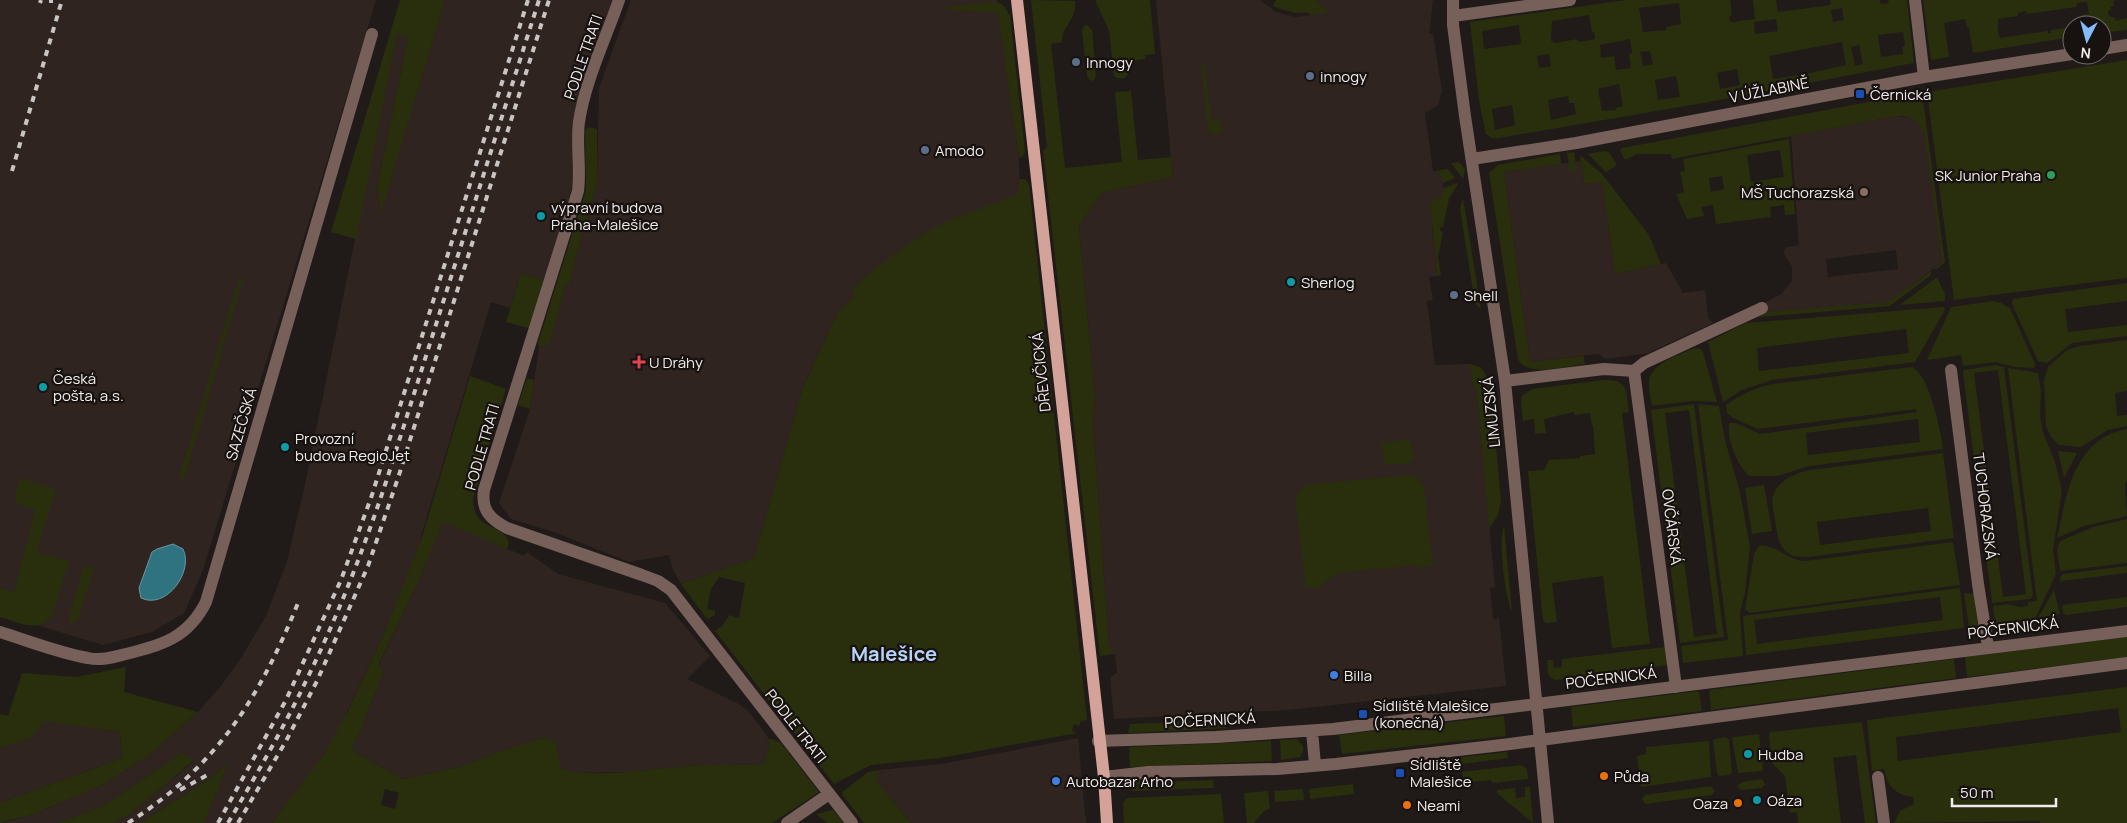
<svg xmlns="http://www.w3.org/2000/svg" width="2127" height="823" viewBox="0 0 2127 823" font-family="Manrope,sans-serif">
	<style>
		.built { fill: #2f2420; fill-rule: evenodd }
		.green { fill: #292e0d; fill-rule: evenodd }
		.water { fill: #2f7381; stroke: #6997a1 }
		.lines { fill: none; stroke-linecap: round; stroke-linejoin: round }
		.minor { stroke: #775f5a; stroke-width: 12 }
		.major { stroke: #d3a299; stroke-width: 12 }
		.rail { stroke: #c9c5c4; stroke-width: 4; stroke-dasharray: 6 6; stroke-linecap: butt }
		.service-dot { fill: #5c6f8a; stroke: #171210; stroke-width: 2 }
		.transit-dot { fill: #1a4fb4; stroke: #171210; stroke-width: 2 }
		.leisure-dot { fill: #2e9e5b; stroke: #171210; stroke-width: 2 }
		.education-dot { fill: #8d6e63; stroke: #171210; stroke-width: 2 }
		.culture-dot { fill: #0f9aa8; stroke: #171210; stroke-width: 2 }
		.health-dot { fill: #e0444e; stroke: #171210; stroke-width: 2 }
		.shop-dot { fill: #3f7fe0; stroke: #171210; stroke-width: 2 }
		.food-dot { fill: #e8710a; stroke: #171210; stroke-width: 2 }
		.labels { text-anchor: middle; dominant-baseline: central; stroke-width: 4.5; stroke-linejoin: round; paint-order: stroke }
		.street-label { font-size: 15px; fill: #f0eceb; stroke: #171210 }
		.poi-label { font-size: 15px; fill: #f0eceb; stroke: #171210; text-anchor: start }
		.district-label { font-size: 20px; font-weight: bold; fill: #b6d4f9; stroke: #171210 }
	</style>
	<rect width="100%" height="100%" fill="#201b19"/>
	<path class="built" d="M0 0H376L203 570 184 613 152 632 103 645 0 614Z
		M445 0H614L578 104 573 184 545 280 521 273 510 308 491 302 417 550 382 638 340 727 316 766 272 823H204L228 762 212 777 140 823H113L127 816 150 798 194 761 181 753 103 806 57 823H3L34 814 105 784 149 755 198 712 221 686 241 658 266 616 287 561 304 489 397 33 408 37 377 189 381 212Z
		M631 0H997L1019 158 1020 193 991 206 947 222 909 244 837 314 803 387 754 558 681 584 673 570 669 555 629 562 554 532 511 519 499 503 530 409 539 347 550 342 566 283 570 284 576 256 597 185 599 88Z
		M1156 0H1260L1276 12 1295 17 1310 15V13H1293V12L1283 10 1273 6 1276 0H1433L1429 34H1433L1442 91 1438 105 1425 113 1433 171 1442 177 1444 192 1439 200 1433 202 1432 229 1437 276 1429 277 1433 300 1427 301 1435 365 1470 364 1473 387H1476L1495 587 1490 588 1493 619 1499 618 1506 686 1288 710 1114 719 1110 678 1117 672 1115 654 1109 648 1093 420 1095 396 1079 226 1102 193 1173 177Z
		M1896 116 1911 118 1920 125 1925 134 1942 262 1889 302 1764 312 1761 305 1781 294 1792 281V267L1783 252 1787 247 1799 245 1791 136ZM1896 250 1898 269 1828 277 1826 259Z
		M1581 161 1584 184 1602 181 1615 274 1666 263 1683 293 1705 290 1708 317 1713 323 1648 353 1606 359 1598 354 1530 362 1504 172Z
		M443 521 524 556 527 552 558 574 665 603 710 656 687 679 739 704 749 712 769 738 766 740 770 745 763 764 688 766 629 772 573 773 562 769 557 758 558 749 547 737 515 746 459 767 403 779 352 750 384 672 378 667 417 585Z
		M44 720 120 732 122 758 0 803V748L32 738Z
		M1078 738 1086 823H911L877 781 878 770 941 764Z"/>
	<path class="green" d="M400 0H445L381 213 377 189 408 37 397 34 356 239 331 232Z
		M1031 0 1075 1C1077 20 1062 25 1062 42L1051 44 1065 168 1122 162 1115 92 1131 91 1138 160 1171 157 1173 177 1102 193 1079 226 1095 396 1093 420 1109 647 1115 654 1100 656 1043 151 1047 147Z
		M1095 0H1150L1155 54 1145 55 1146 59 1128 61 1129 72 1125 78H1117L1114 76 1109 31Z
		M1276 0H1315L1330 13 1310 15 1309 12 1293 13V12L1273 6Z
		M1626 0H1730L1732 15 1729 16 1730 21 1733 22 1755 19 1753 0H1776L1778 12 1831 5 1830 0H1880L1881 4 1889 3 1888 0H1907L1914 63 1703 103 1499 138H1492L1486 134 1479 100 1470 22ZM1679 3 1681 24 1666 27V30L1643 32 1639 8ZM1842 8 1844 20 1833 22 1831 10ZM1589 15 1592 32H1594L1595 39 1578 42 1577 39 1556 43 1551 41 1552 21ZM1776 19 1778 31 1755 34 1754 22ZM1519 25 1521 44 1484 49 1482 31ZM1903 32 1905 46 1902 47 1903 54 1881 57 1878 35ZM1630 39 1632 53 1629 54 1631 68 1616 70 1614 56 1601 58 1600 45ZM1842 42 1846 65 1806 74 1773 79 1769 56ZM1859 45 1863 64 1855 66 1851 47ZM1650 51 1653 64 1643 66 1640 52ZM1549 54 1551 66 1539 68 1537 56ZM1737 69 1740 85 1720 89 1717 73ZM1676 76 1680 97 1658 100 1655 80ZM1619 84 1623 106 1616 108V110L1602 111 1598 89ZM1568 96 1569 103H1574L1576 114 1551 120 1548 100ZM1512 105 1515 125 1495 130 1492 109Z
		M1923 0H2116L2113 1 2114 6 2110 7 2111 10 2108 11 2109 16 2115 18 2116 21 2127 18V30L2102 33V25H2081L2080 16 2089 14 2087 2 2077 3 2076 7 2027 14 2026 11 2018 13V16L1998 19V31L2000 38 2048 31V33H2051V30L2072 27V37L1973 53 1969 28 1967 27 1965 19 1944 23 1949 57 1931 60Z
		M993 2 1002 4 1010 15 1025 152 1023 156 1019 158 998 13 945 9V7Z
		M1087 25 1092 30 1096 75 1094 80 1091 81 1087 76 1082 31 1084 26Z
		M2127 60V278L1954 300 1927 92Z
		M1201 64H1205L1211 120 1221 119 1222 131 1216 134H1211L1208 130Z
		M1922 92 1945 262 1937 269H1933L1942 262 1925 138C1922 123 1912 115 1896 116L1672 159 1671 154H1637L1625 160 1620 151 1622 148Z
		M588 127 597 129V185L576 256 570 284H566L550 343 539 347 538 343 586 190 585 131Z
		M1789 139 1795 214 1785 215 1784 205 1770 207 1771 217 1716 224 1713 205 1701 207 1704 216 1687 219 1676 194 1684 192 1680 172 1685 171 1683 159ZM1780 150 1784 177 1751 182 1747 155ZM1722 176 1724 189 1711 192 1709 178Z
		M1603 151 1609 152 1617 165 1606 172 1588 154Z
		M1574 152 1577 171 1570 172 1567 153Z
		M1560 154 1561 164 1504 172 1530 362 1584 356 1585 364C1568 366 1526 378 1518 359L1489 173 1498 165Z
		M1580 155 1602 174 1649 235 1661 264 1615 274 1602 182 1584 184Z
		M1459 162 1465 169 1463 179 1451 163Z
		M1448 169 1455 178 1443 183 1442 177 1434 171Z
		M1019 179H1025L1029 184 1087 720 1081 721 1079 726 1074 724 1072 731 1077 733 940 758 871 765 834 784 715 631 723 625 729 615 739 618 745 583 719 577 711 589 707 609 715 611V615L707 619 681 584 754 558 803 387 837 314 853 297V288C882 263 913 237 948 221 971 211 996 204 1019 193Z
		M1457 183 1458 184 1449 199 1443 227H1440V231L1443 232 1438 257 1441 275 1437 276 1430 203 1441 197 1444 188Z
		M1463 198 1481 309 1475 304 1460 208Z
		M1931 271V275L1890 306 1759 317V313L1764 312 1888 302Z
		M521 273 545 280 531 329 506 322Z
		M242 277 243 279 185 476 182 479 180 475 239 278Z
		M1937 277 1945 294V301L1900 305Z
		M2127 283V301L2065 309 2068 332 2127 325V336L2072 343 2047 363 2038 361 2012 304 2013 299Z
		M1993 301 2001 303 2010 308 2035 364 2034 368 2014 367 1996 362 1963 366 1961 355 1927 360 1951 307Z
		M1944 307 1945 310 1915 362 1772 380 1742 390 1723 402 1708 342 1746 323ZM1906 329 1909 353 1759 371 1757 348Z
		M2127 340V391L2115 393 2117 416 2127 415V426L2108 430 2081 447 2059 445 2051 437 2046 426 2044 380 2048 367 2067 350 2080 346Z
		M1695 348 1701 349 1703 352 1717 402 1692 401 1652 406C1651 398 1648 389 1649 382 1650 363 1680 355 1695 348Z
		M1470 364 1481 368 1490 381 1501 501 1498 515 1489 529 1476 387H1473Z
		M1996 365 2004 367 2033 596 2030 599 1993 603 1992 602 1963 372 1964 370ZM1998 370 2026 594 2003 597 1974 373Z
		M1912 367C1929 374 1941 431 1943 449L1810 466 1777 476H1749C1737 464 1727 441 1729 423H1736L1760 434 1917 412 1916 409 1758 429 1733 418 1727 413 1726 405C1740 395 1755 388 1772 384ZM1918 419 1920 442 1808 455 1806 433Z
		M2008 368 2038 373 2041 391 2040 417 2043 432 2055 462 2062 490 2053 550 2056 574 2036 617 2033 619 1995 624 1993 606 2008 604 2020 607 2028 606V602L2037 601Z
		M470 376 506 389 473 499C474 533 502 521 509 543L507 549 443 522 417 585 378 666 384 672 352 750 403 779 459 767 515 746 547 737 555 742C559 752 557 758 562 769 592 779 652 769 685 766 711 764 737 765 763 764L770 745 766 739H772L781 743 819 792 772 823H272L323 755 348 711 382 638 423 534ZM385 789 399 793 395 809 381 805Z
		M527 378 534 380 530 409 518 405Z
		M1604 380C1629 379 1626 392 1629 412L1622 413 1650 644 1612 648 1603 576 1552 583 1557 622 1546 623 1543 620 1528 471 1544 470 1549 460 1580 458V456L1595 454 1593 425H1592L1590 413 1575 415 1574 412 1544 419 1546 433 1535 434 1534 419 1523 421 1521 403 1522 396 1532 389Z
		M1694 404 1724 637 1680 643 1651 410ZM1689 410 1717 634 1694 637 1665 413Z
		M1698 404 1719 406 1725 440 1740 492 1750 547 1745 593 1740 612 1743 656 1683 663 1681 646 1728 640Z
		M2127 429V482L2125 483 2127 516 2084 526 2057 538C2067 494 2073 439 2127 429Z
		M1407 439C1413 443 1415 456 1412 463L1385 465 1381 443Z
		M2058 451 2077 453 2064 478Z
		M1943 453 1954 538 1808 557C1780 558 1778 542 1775 519 1774 512 1771 503 1773 496 1778 480 1796 473 1810 470ZM1928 508 1931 531 1820 545 1817 522Z
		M1408 475 1417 477 1424 486 1433 566 1418 568 1417 565 1338 573 1319 587 1306 588 1295 500 1298 491 1306 485Z
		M20 478 56 489 37 552 69 561 52 616C39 634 17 622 0 617V588L14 592 35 510C11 501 12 504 20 478Z
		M1764 485 1772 531 1752 534 1745 488Z
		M2127 519V563L2060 571 2057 551 2060 541 2093 527Z
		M1504 526 1512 611C1505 599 1498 538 1504 526Z
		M1953 542 1960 585 1750 613 1745 609 1754 554 1759 546C1776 543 1788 561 1805 561Z
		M84 565 94 568 78 620 73 623 70 622 69 617Z
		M2127 566V573L2062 581 2061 584 2060 577 2063 574Z
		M1960 588 1964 628 1746 655 1743 616ZM1940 597 1943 620 1757 644 1754 620Z
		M2054 590 2060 614 2038 618Z
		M1964 593 1975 594 1978 626 1969 627Z
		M2127 597V607L2066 615 2063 613 2062 605Z
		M2127 637V657L1967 677 1965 657Z
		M1665 647 1668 665 1556 680C1546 678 1548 668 1547 660H1553L1554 668 1562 667V659Z
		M1954 659 1956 678 1711 710 1709 690Z
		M126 667 124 692 198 712 149 755 105 784 34 814 0 823V803L122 758 120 732 44 721 32 738 0 748V714L8 716 22 673 76 677Z
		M2127 687V823H2040V821L1894 823 1900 811 1914 804 1913 797C1895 795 1888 787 1884 769L1872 771 1867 720ZM2118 708 2121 732 1898 761 1896 737Z
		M1699 691 1702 711 1573 727 1571 707Z
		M1504 716 1506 736 1342 754 1339 735Z
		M1226 720V728L1128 733 1130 724Z
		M1862 722 1876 823H1865L1856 755 1833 758 1841 823H1798L1797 812 1790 813 1785 776 1772 763 1769 735 1770 732Z
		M1759 734 1763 769 1761 771 1738 773 1732 738 1734 737Z
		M1726 737 1729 740 1732 772 1729 775 1719 776 1717 773 1713 741 1715 739Z
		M1297 739 1303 746V752L1300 757 1281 760 1280 740Z
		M1271 741 1272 761 1130 767 1129 747Z
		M1707 741 1709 742 1711 777 1641 787 1637 756 1646 754V747Z
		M1507 752 1508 758 1425 769 1445 759Z
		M181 753 194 760 150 798 127 816 113 823H57L103 806Z
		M229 761 204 823H140L212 777Z
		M1521 765 1527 769 1528 779 1492 783 1491 780 1464 783 1462 772Z
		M878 770 877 781 911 823H864L841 793 868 772Z
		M1148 777 1149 782 1213 780 1214 788 1133 791 1131 789 1130 781Z
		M1762 779 1765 784 1762 788 1742 790 1738 788V785L1742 782Z
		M1353 784 1354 794 1310 799 1309 789Z
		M1711 786 1715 791 1712 795 1645 804 1642 799 1645 795Z
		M1525 787H1530L1533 823 1497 793V790L1515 788 1516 798 1525 797Z
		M1303 789 1304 800 1275 802 1274 791Z
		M1268 791 1270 808 1263 812 1254 823H1247L1244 793Z
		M1221 794 1224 823H1124L1123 803 1127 798Z
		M833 810 844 823H827L816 814Z"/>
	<path class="water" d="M173 544 183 549C194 572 166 610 141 598L139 588 152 552 157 549Z"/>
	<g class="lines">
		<path class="minor" d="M619 0C606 38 585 81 579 122 576 144 581 168 578 191L484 490C481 510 490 519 507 528L642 575 658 581 671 590 852 823
			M1453 0V25L1465 116 1505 381 1548 823
			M1915 0 1924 77
			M1453 16 1570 0
			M2102 49 2127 45
			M1472 159 1576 143 1924 77 2072 54
			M1951 370 1978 584 1988 647
			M1634 371 1644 363 1762 308
			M1505 381 1604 369 1634 371 1676 687
			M0 632C29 641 59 653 88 658 101 661 114 657 126 654 162 645 188 638 206 602L372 34
			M1312 731 1315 765
			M1098 741 1216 737 1333 729 2127 631
			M1104 777 1148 772 1277 769 1336 764 1502 745 2127 663
			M1878 777 1884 823
			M787 823 829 794"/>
		<path class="major" d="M1017 0 1104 777 1107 823"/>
		<path class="rail" d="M40 3 41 0
			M51 3V0
			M12 171 62 0
			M180 790 211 773
			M128 823C217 766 259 699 298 603
			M218 823 286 700 341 580 372 495 528 0
			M228 823C255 777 282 731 305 683 337 618 363 551 386 482L539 0
			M238 823 286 741 317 681 368 566 399 475 549 0"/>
	</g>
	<g class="service-dot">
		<circle cx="1076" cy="62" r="5"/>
		<circle cx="1310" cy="76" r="5"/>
		<circle cx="925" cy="150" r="5"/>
		<circle cx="1454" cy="295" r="5"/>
	</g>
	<g class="transit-dot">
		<rect x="1855" y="89" width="10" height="10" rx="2.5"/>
		<rect x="1358" y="709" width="10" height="10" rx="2.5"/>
		<rect x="1395" y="768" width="10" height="10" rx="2.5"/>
	</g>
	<circle class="leisure-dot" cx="2051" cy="175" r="5"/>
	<circle class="education-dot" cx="1864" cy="192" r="5"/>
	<g class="culture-dot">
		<circle cx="541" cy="216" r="5"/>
		<circle cx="1291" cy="282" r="5"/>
		<circle cx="43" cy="387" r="5"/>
		<circle cx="285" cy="447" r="5"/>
		<circle cx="1748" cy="754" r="5"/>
		<circle cx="1757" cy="800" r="5"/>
	</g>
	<path class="health-dot" d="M636.5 354.5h5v5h5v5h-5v5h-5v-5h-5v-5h5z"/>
	<g class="shop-dot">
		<circle cx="1334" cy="675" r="5"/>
		<circle cx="1056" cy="781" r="5"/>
	</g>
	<g class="food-dot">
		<circle cx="1604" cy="776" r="5"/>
		<circle cx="1738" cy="803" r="5"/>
		<circle cx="1407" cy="805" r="5"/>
	</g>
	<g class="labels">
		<g class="street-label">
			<text transform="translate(583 57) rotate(-71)">PODLE TRATI</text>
			<text transform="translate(1769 90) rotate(-11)">V ÚŽLABINĚ</text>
			<text transform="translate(1041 372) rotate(-96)">DŘEVČICKÁ</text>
			<text transform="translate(1491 412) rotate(-96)">LIMUZSKÁ</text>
			<text transform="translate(241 424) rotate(-74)">SAZEČSKÁ</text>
			<text transform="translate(482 447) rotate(-74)">PODLE TRATI</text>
			<text transform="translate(1985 506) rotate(83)">TUCHORAZSKÁ</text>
			<text transform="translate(1672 527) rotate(83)">OVČÁRSKÁ</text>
			<text transform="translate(2013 628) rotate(-7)">POČERNICKÁ</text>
			<text transform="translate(1611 678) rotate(-7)">POČERNICKÁ</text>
			<text transform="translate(1210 720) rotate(-3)">POČERNICKÁ</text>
			<text transform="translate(796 726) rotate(52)">PODLE TRATI</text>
		</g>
		<g class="poi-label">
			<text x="1086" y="62">Innogy</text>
			<text x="1320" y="76">innogy</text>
			<text x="1870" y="94">Černická</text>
			<text x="935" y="150">Amodo</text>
			<text x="2041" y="175" text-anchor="end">SK Junior Praha</text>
			<text x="1854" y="192" text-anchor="end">MŠ Tuchorazská</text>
			<text x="551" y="207">výpravní budova<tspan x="551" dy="17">Praha-Malešice</tspan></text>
			<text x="1301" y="282">Sherlog</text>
			<text x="1464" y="295">Shell</text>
			<text x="649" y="362">U Dráhy</text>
			<text x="53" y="378">Česká<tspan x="53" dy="17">pošta, a.s.</tspan></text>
			<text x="295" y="438">Provozní<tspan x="295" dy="17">budova RegioJet</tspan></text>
			<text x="1344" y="675">Billa</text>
			<text x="1373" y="705">Sídliště Malešice<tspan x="1373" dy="17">(konečná)</tspan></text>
			<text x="1758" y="754">Hudba</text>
			<text x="1410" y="764">Sídliště<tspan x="1410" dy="17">Malešice</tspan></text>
			<text x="1614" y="776">Půda</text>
			<text x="1066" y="781">Autobazar Arho</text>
			<text x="1767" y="800">Oáza</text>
			<text x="1728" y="803" text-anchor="end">Oaza</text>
			<text x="1417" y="805">Neami</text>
		</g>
		<g class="district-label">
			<text x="894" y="653">Malešice</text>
		</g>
	</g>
	<g transform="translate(2087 40) rotate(186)"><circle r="24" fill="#171210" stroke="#6e6968"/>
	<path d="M0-4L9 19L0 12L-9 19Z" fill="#85bbfb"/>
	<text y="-8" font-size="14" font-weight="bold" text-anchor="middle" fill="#f0eceb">N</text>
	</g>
	<path d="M1952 798v8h104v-8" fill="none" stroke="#f0eceb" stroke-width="2.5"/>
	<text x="1960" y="798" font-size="15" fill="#f0eceb" stroke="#171210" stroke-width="4" paint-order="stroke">50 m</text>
</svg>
